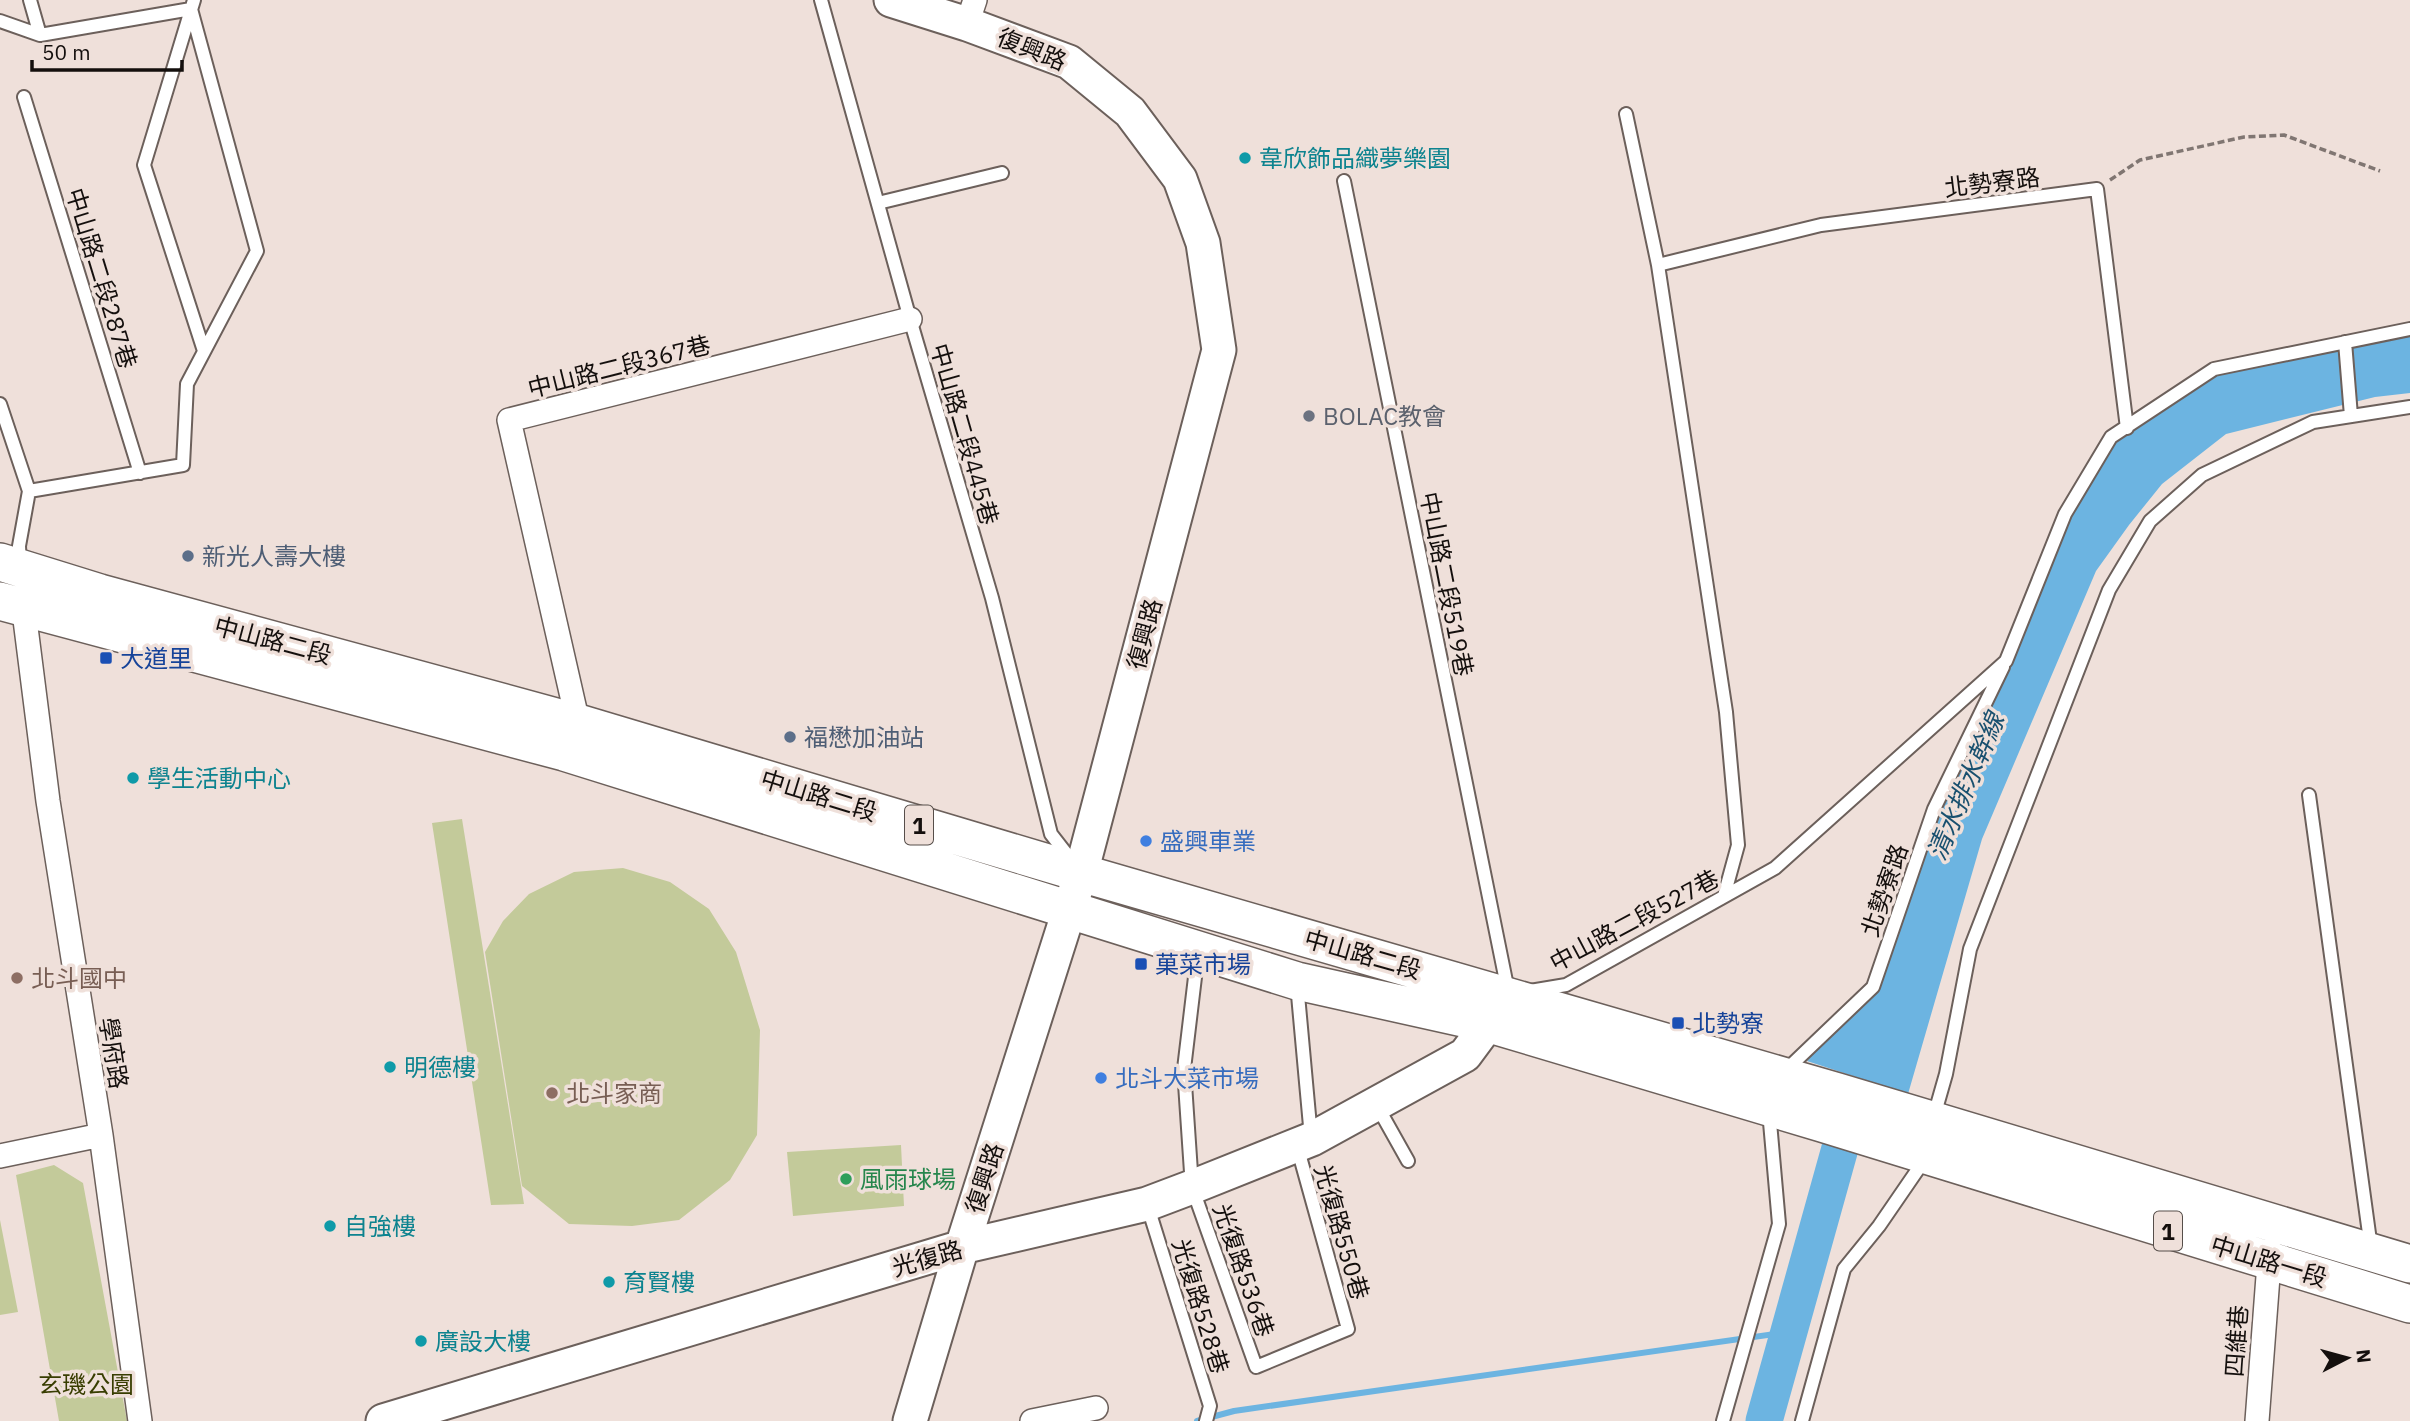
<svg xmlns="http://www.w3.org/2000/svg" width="2410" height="1421" viewBox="0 0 2410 1421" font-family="'IBM Plex Sans','Noto Sans TC',sans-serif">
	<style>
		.green { fill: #c3ca9a }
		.water { fill: #6cb4e1 }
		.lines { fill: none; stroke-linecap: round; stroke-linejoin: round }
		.stream { stroke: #6cb4e1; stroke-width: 6 }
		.river { stroke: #6cb4e1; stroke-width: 37 }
		.lane-casing { stroke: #6c605b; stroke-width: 16 }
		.street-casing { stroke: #6c605b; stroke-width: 26 }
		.secondary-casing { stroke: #6c605b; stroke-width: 37 }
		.primary-casing { stroke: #6c605b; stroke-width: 40 }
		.path { stroke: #807672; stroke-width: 3.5; stroke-dasharray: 7 3.5; stroke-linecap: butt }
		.lane { stroke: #fff; stroke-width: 12 }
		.street { stroke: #fff; stroke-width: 23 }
		.secondary { stroke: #fff; stroke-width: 33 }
		.primary { stroke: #fff; stroke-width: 37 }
		.culture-dot { fill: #0f9aa8; stroke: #efe0da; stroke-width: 2.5 }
		.worship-dot { fill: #6b7280; stroke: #efe0da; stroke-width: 2.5 }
		.service-dot { fill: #5c6f8a; stroke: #efe0da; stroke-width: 2.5 }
		.transit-dot { fill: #1a4fb4; stroke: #efe0da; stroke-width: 2.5 }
		.shop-dot { fill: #3f7fe0; stroke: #efe0da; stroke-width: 2.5 }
		.education-dot { fill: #8d6e63; stroke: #efe0da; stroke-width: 2.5 }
		.leisure-dot { fill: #2e9e5b; stroke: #efe0da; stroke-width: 2.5 }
		.labels { text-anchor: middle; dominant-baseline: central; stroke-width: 7; stroke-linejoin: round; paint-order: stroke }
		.shield { fill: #efe0da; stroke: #564e4a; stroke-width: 2 }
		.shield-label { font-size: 23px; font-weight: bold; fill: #140f0d }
		.street-label { font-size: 24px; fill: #140f0d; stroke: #efe0da }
		.culture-label { font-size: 24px; fill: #0d838f; stroke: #efe0da; text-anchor: start }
		.worship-label { font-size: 24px; fill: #5b616d; stroke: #efe0da; text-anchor: start }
		.service-label { font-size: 24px; fill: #4e5e75; stroke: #efe0da; text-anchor: start }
		.transit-label { font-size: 24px; fill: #164399; stroke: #efe0da; text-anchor: start }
		.shop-label { font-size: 24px; fill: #366cbe; stroke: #efe0da; text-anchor: start }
		.education-label { font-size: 24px; fill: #785e54; stroke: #efe0da; text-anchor: start }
		.leisure-label { font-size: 24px; fill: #27864d; stroke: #efe0da; text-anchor: start }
		.park-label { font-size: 24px; fill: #383d01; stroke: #efe0da }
		.water-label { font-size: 26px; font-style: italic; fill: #19506f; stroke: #efe0da }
	</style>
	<rect width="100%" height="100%" fill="#efe0da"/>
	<path class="green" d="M462 819 524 1204 491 1205 432 823Z
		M623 868 670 882 709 909 736 952 760 1030 757 1135 730 1180 679 1220 632 1226 569 1224 522 1186 485 952 503 921 529 894 574 872Z
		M901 1145 904 1206 793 1216 787 1152Z
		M54 1165 83 1183 127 1421H59L16 1175Z
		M0 1220 18 1312 0 1315Z"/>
	<path class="water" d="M2410 328V393L2375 397 2226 434 2162 484 2129 525 2096 571 1982 839 1908 1094 1807 1061 1866 989 2057 537 2110 448 2130 419 2225 369Z"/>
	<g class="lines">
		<path class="stream" d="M1197 1421 1234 1411 1789 1332"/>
		<path class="river" d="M1764 1421 1854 1098"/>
		<defs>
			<path id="lane" d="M30 0 40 35
				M194 0 144 165 204 351
				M821 0 910 319 992 598 1051 834 1072 861
				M0 21 40 35 191 9
				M24 97 140 473
				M1626 114 1658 265 1726 712 1738 845 1724 896
				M1344 181 1508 991
				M878 203 1002 173
				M1658 265 1821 225 2097 189 2127 428
				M2345 342 2351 416
				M0 404 29 491
				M20 564 19 546 29 491 183 465 187 384 257 251 191 9
				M2309 795 2371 1248
				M1198 952 1184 1069 1192 1187 1256 1367 1348 1329 1297 1146
				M1297 984 1311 1137
				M1530 991 1566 985 1775 868 2006 661 2065 514 2111 437 2214 369 2410 329
				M1784 1072 1873 987 1934 809 2003 667
				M1376 1104 1408 1161
				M1934 1116 1946 1074 1970 949 2109 590 2150 521 2202 475 2313 422 2410 407
				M1147 1204 1210 1406 1206 1421
				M1723 1421 1779 1224 1769 1111
				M1802 1421 1844 1269 1879 1226 1925 1159"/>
			<path id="street" d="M967 24 975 0
				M22 596 48 801 101 1135 140 1421
				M574 731 578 723 509 420 910 319
				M0 1156 101 1135
				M1032 1421 1096 1408
				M2257 1421 2270 1250"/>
			<path id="secondary" d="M891 0 967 24 1069 62 1130 112 1180 179 1203 243 1219 350 1081 873 962 1247 910 1421
				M383 1421 962 1247 1147 1204 1192 1187 1312 1139 1465 1055 1502 1005"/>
			<path id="primary" d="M0 562 100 593 578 723 1081 873 1838 1092 2410 1264
				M0 601 564 752 1297 981 1490 1024 1822 1123 2410 1304"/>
		</defs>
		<use href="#lane" class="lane-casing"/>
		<use href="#street" class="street-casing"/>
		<use href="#secondary" class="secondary-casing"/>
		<use href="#primary" class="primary-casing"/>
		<path class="path" d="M2110 180 2140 160 2244 137 2284 135 2380 171"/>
		<use href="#lane" class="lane"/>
		<use href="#street" class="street"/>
		<use href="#secondary" class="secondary"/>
		<use href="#primary" class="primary"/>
	</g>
	<g class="culture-dot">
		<circle cx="1245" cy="158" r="7"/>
		<circle cx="133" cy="778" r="7"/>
		<circle cx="390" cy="1067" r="7"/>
		<circle cx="330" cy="1226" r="7"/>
		<circle cx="609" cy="1282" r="7"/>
		<circle cx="421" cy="1341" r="7"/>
	</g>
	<circle class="worship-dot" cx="1309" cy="416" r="7"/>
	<g class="service-dot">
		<circle cx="188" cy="556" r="7"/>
		<circle cx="790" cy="737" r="7"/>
	</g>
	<g class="transit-dot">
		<rect x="99" y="651" width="14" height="14" rx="3.5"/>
		<rect x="1134" y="957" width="14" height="14" rx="3.5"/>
		<rect x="1671" y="1016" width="14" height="14" rx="3.5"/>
	</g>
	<g class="shop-dot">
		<circle cx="1146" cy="841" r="7"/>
		<circle cx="1101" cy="1078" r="7"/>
	</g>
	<g class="education-dot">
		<circle cx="17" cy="978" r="7"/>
		<circle cx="552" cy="1093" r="7"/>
	</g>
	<circle class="leisure-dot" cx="846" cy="1179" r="7"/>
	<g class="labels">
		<g class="shield">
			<rect x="905" y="805.5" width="28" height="39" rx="5"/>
			<rect x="2154" y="1211.5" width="28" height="39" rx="5"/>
		</g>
		<g class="shield-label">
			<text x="919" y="825">1</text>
			<text x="2168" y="1231">1</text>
		</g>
		<g class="street-label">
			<text transform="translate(1032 49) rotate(22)">復興路</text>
			<text transform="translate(1992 182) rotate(-7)">北勢寮路</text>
			<text transform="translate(102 278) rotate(73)">中山路二段287巷</text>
			<text transform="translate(619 366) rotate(-14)">中山路二段367巷</text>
			<text transform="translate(965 434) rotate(74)">中山路二段445巷</text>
			<text transform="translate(1447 584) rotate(79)">中山路二段519巷</text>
			<text transform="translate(1144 634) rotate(-75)">復興路</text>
			<text transform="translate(273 640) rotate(15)">中山路二段</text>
			<text transform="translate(819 795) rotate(17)">中山路二段</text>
			<text transform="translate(1884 890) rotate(-71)">北勢寮路</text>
			<text transform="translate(1634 920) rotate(-28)">中山路二段527巷</text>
			<text transform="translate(1363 954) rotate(16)">中山路二段</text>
			<text transform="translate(114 1053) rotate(81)">學府路</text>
			<text transform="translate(984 1178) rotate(-72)">復興路</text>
			<text transform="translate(1342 1232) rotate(74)">光復路550巷</text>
			<text transform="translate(927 1258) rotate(-16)">光復路</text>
			<text transform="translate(2269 1261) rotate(17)">中山路一段</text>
			<text transform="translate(1244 1270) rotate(71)">光復路536巷</text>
			<text transform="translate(1201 1306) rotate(73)">光復路528巷</text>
			<text transform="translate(2236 1341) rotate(-86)">四維巷</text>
		</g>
		<g class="culture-label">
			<text x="1259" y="158">韋欣飾品織夢樂園</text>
			<text x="147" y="778">學生活動中心</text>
			<text x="404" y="1067">明德樓</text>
			<text x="344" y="1226">自強樓</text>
			<text x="623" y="1282">育賢樓</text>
			<text x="435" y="1341">廣設大樓</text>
		</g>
		<g class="worship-label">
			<text x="1323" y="416">BOLAC教會</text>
		</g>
		<g class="service-label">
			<text x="202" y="556">新光人壽大樓</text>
			<text x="804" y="737">福懋加油站</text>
		</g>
		<g class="transit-label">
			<text x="120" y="658">大道里</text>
			<text x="1155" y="964">菓菜市場</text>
			<text x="1692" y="1023">北勢寮</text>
		</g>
		<g class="shop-label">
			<text x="1160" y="841">盛興車業</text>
			<text x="1115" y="1078">北斗大菜市場</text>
		</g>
		<g class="education-label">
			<text x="31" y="978">北斗國中</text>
			<text x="566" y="1093">北斗家商</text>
		</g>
		<g class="leisure-label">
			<text x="860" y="1179">風雨球場</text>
		</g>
		<g class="park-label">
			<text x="86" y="1384">玄璣公園</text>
		</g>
		<g class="water-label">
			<text transform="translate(1965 786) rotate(-67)">清水排水幹線</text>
		</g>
	</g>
	<g transform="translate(2347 1358) rotate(84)" stroke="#efe0da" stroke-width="5" paint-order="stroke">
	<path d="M0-5L12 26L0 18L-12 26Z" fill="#140f0d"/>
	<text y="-10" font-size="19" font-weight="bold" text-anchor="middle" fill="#140f0d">N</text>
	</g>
	<path d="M32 60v10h150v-10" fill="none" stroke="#140f0d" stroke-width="3.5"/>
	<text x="42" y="60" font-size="21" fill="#140f0d" stroke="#efe0da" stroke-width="5" paint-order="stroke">50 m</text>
</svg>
